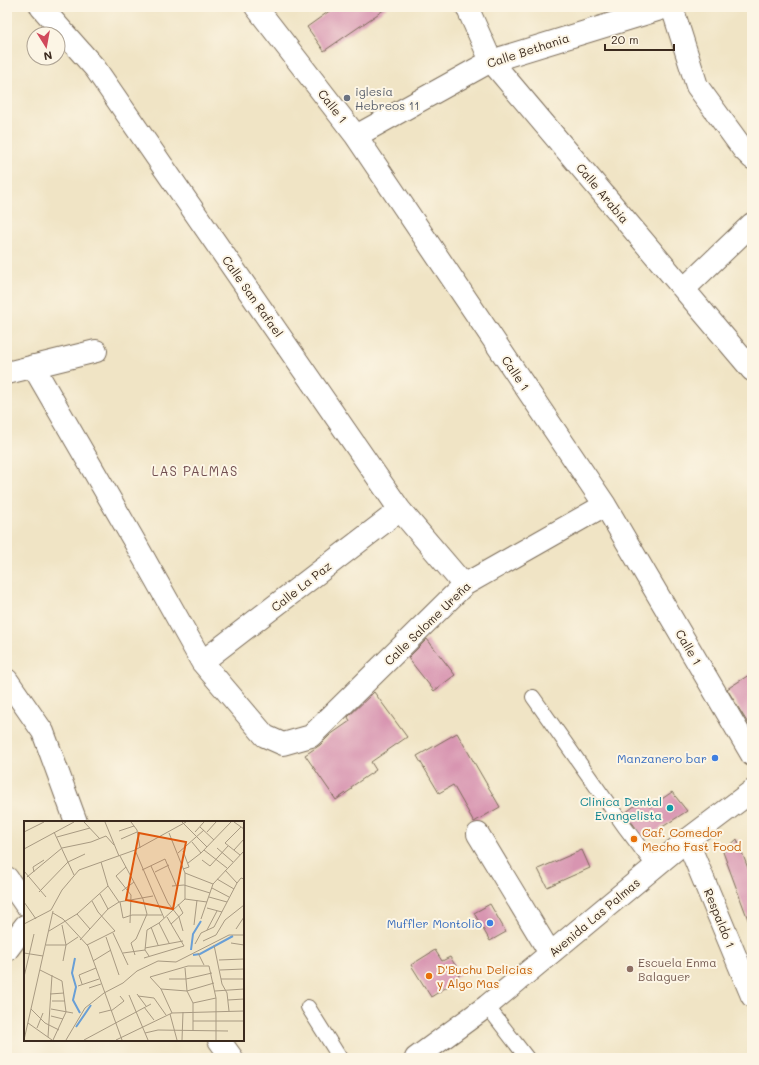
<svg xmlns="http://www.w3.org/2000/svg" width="759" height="1065" viewBox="0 0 759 1065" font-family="Mali,sans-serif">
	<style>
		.building { fill: #d895b1 }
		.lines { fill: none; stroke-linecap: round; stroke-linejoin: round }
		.service-casing { stroke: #7a6b58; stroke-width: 16 }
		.minor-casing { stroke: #7a6b58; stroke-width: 24 }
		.tertiary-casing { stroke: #7a6b58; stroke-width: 24 }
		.service { stroke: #fff; stroke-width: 14 }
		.minor { stroke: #fff; stroke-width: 22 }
		.tertiary { stroke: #fff; stroke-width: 22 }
		.worship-dot { fill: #6b7280; stroke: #fcf5e5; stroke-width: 1.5 }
		.shop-dot { fill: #3f7fe0; stroke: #fcf5e5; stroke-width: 1.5 }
		.culture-dot { fill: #0f9aa8; stroke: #fcf5e5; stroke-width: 1.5 }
		.food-dot { fill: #e8710a; stroke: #fcf5e5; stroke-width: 1.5 }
		.education-dot { fill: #8d6e63; stroke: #fcf5e5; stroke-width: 1.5 }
		.labels { text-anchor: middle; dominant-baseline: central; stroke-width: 4; stroke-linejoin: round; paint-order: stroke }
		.street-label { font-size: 12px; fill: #3b2a1e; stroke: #fcf5e5 }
		.worship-label { font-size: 12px; fill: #5b616d; stroke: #fcf5e5; text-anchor: start }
		.shop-label { font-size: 12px; fill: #366cbe; stroke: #fcf5e5; text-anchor: end }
		.culture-label { font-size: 12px; fill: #0d838f; stroke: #fcf5e5; text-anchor: end }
		.food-label { font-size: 12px; fill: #c56008; stroke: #fcf5e5; text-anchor: start }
		.education-label { font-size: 12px; fill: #785e54; stroke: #fcf5e5; text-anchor: start }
		.neighbourhood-label { font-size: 13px; letter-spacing: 1px; fill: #724f51; stroke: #fcf5e5 }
		.inset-river { fill: none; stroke: #699fd6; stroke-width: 2 }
		.inset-road { fill: none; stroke: #a89a82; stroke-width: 1 }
		.view { fill: #df570d; fill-opacity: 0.15; stroke: #df570d; stroke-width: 2 }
		.inset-edge { fill: none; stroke: #3b2a1e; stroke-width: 2 }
	</style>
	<rect width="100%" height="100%" fill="#fcf5e5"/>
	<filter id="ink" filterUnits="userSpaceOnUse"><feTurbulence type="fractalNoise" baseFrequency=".025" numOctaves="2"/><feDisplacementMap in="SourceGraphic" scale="8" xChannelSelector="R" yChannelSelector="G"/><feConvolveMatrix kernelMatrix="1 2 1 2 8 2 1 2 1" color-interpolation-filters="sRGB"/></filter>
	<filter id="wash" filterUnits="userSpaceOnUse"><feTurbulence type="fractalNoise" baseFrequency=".012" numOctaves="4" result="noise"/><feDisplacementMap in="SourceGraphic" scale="16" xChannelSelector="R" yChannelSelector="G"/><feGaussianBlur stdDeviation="0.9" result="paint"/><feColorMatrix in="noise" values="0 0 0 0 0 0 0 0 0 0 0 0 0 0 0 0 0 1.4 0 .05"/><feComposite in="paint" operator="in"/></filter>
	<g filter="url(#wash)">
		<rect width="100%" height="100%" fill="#f0e4c5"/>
		<g id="blocks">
			<path class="building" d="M335 7H388L324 51 307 27Z
				M427 639 455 675 434 691 408 658Z
				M752 673V730L727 689Z
				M374 692 407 737 371 762 376 770 351 787 352 789 336 800 305 755 320 745 330 735 350 721 348 717Z
				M457 733 500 807 474 822 453 785 439 793 417 756Z
				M672 792 687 811 644 839 625 813 644 799 650 807Z
				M737 839 752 879V925H750L723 852Z
				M582 850 590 868 547 887 538 869Z
				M490 904 506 932 490 941 474 913Z
				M435 950 442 961 450 957 461 974 453 979 455 982 431 997 411 965Z"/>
		</g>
	</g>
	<g filter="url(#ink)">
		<use href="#blocks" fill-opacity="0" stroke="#7a6b58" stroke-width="1"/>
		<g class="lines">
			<defs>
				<path id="service" d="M533 697 624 826 655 867
					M487 1006 527 1058
					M308 1007 340 1058"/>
				<path id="minor" d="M41 7 95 68 400 510 464 585
					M256 7 356 136 605 505 752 755
					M467 7 491 61 752 370
					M672 7 697 86 743 149 752 158
					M356 136 491 61 667 7
					M684 289 752 224
					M33 366 133 539 202 662 265 736 283 744 311 736 464 585 605 505
					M7 373 96 351
					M202 662 400 510
					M7 680 43 732 76 822
					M478 834 550 953
					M687 840 752 996
					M7 878 25 904
					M7 950 25 926
					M219 1040 232 1058"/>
				<path id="tertiary" d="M416 1058 487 1006 687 840 752 791"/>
			</defs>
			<use href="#service" class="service-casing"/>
			<use href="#minor" class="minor-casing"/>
			<use href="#tertiary" class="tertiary-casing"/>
			<use href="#service" class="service"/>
			<use href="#minor" class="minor"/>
			<use href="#tertiary" class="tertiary"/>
		</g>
	</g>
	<circle class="worship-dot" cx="347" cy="98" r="4"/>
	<g class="shop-dot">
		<circle cx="715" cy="758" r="4"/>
		<circle cx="490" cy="923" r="4"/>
	</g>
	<circle class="culture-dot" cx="670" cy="808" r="4"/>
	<g class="food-dot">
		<circle cx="634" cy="839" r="4"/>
		<circle cx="429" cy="976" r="4"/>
	</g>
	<circle class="education-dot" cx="630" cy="969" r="4"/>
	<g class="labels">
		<g class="street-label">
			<text transform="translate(528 50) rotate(-18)">Calle Bethania</text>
			<text transform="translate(333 106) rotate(52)">Calle 1</text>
			<text transform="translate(603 193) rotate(50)">Calle Arabia</text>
			<text transform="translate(253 296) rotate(55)">Calle San Rafael</text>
			<text transform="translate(516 373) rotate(56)">Calle 1</text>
			<text transform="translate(301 586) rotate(-38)">Calle La Paz</text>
			<text transform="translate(427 623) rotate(-44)">Calle Salome Ureña</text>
			<text transform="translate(689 647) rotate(60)">Calle 1</text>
			<text transform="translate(594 917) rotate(-40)">Avenida Las Palmas</text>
			<text transform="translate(720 918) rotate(68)">Respaldo 1</text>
		</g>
		<g class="worship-label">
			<text x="355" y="91">iglesia<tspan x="355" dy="14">Hebreos 11</tspan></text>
		</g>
		<g class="shop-label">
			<text x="707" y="758">Manzanero bar</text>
			<text x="482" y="923">Muffler Montolio</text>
		</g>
		<g class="culture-label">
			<text x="662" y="801">Clinica Dental<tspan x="662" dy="14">Evangelista</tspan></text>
		</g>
		<g class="food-label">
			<text x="642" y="832">Caf. Comedor<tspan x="642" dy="14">Mecho Fast Food</tspan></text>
			<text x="437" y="969">D'Buchu Delicias<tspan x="437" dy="14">y Algo Mas</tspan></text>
		</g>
		<g class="education-label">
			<text x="638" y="962">Escuela Enma<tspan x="638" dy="14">Balaguer</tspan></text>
		</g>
		<g class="neighbourhood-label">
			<text x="195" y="470">LAS PALMAS</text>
		</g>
	</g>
	<g transform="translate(24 821)">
		<rect width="220" height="220" fill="#f0e4c5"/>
		<path class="inset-river" d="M167 129 169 113 177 100M169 134 176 133 209 115M51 137 48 152 52 166 49 179 56 192M52 206 67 184"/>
		<path class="inset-road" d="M60 1 76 18M81 1 95 35M107 1 113 9 116 27M158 1 183 26M210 1 220 8M176 6 190 19M95 10 110 5M0 11 20 1M30 11 50 54M171 11 180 1M183 11 192 1M145 12 161 52V78M82 15 90 24M33 16 66 7M97 18 113 11M168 21 177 32M193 27 209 41M0 28 50 1M111 29 140 97M180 29 203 47M210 29 220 18M159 30 165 46 159 48M154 32 180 9M216 34 201 22 217 6M96 35 119 78 123 93 112 118 107 122 111 134M178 39 186 45 204 25M77 41 84 65 95 81M164 42 177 32 207 1M127 45 144 82 155 96 159 110M102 46 92 55 107 74 106 102M118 49 141 38 152 64M201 49 213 62M0 50 22 76M10 51 9 46 20 39M131 51 145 44M161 52 189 63M3 56 38 27 67 21 82 15M193 58 210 68M148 65 160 64 186 72M188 67 205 76M98 70 110 61M15 71 44 41 61 33M76 73 84 88M185 76 203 81M161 78 183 81M0 81 12 98M96 81 99 97 108 94H138M183 87 198 91M29 92 39 98 64 125 98 219M53 93 66 108M177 98 189 63 220 30M135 102 145 122M0 103 27 89 38 69 55 49 111 29 162 1M147 103 159 92 154 83M38 104 42 124 39 140M170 104 173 79M127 106 134 124M212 108 220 96M183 109 193 90M25 110 53 93 84 65M89 112 104 144M82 116 95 154M56 119 84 88 95 81 129 75M179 120 192 114 201 99 220 84M207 122 220 124M171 123 177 112 190 106 213 62 217 57 220 58M22 124H42L54 116M63 124 91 110 74 91 68 80M190 124 198 163 203 172 205 190M121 127 159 120M0 132 19 135M99 132 121 129M174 132 180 144M125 135 121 129 123 109 135 102 161 78M120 137 160 125 143 96M195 139 220 138M69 140 87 129M161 147 163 170 169 182V210M16 149 38 160 42 191 29 219M196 149 220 148M0 156 10 113M145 158H162L188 152M197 158H220M58 163 55 154 72 147M54 165 75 158M65 167 77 163M137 168 163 170 190 162M191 170 220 168M26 173 40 172M113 173 122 185M105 174 124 219M114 175 130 177 142 194M204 179 220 178M28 180H41M169 182 192 177M120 186 130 199M7 188 21 202 35 209M27 188 49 192M87 190 100 180 96 175M75 192 87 189M148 192 137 168 126 156 164 145H185L192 177V219M146 193 153 219M27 195 39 198M169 200H220M4 202 28 219M13 207 19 192M121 212 134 209 204 210M24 216 28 154M0 219 29 90M42 219 61 187 80 172 99 162 113 150 134 140 152 141 205 114H220M60 219 127 183M92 219 148 192 220 190M158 219 159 191"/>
		<path class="view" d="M115 12 162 21 149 88 102 79Z"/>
		<rect width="220" height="220" class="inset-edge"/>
	</g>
	<rect width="759" height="1065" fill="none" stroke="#fcf5e5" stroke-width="24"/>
	<g transform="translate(46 46) rotate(169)"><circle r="19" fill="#fcf5e5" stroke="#afa495"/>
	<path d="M0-3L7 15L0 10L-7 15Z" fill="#d1495b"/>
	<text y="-6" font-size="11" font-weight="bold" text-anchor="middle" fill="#3b2a1e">N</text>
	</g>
	<path d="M605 44v6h69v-6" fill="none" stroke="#3b2a1e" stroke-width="2"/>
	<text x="611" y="44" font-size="12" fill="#3b2a1e" stroke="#fcf5e5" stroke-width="3" paint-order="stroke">20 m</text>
</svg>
